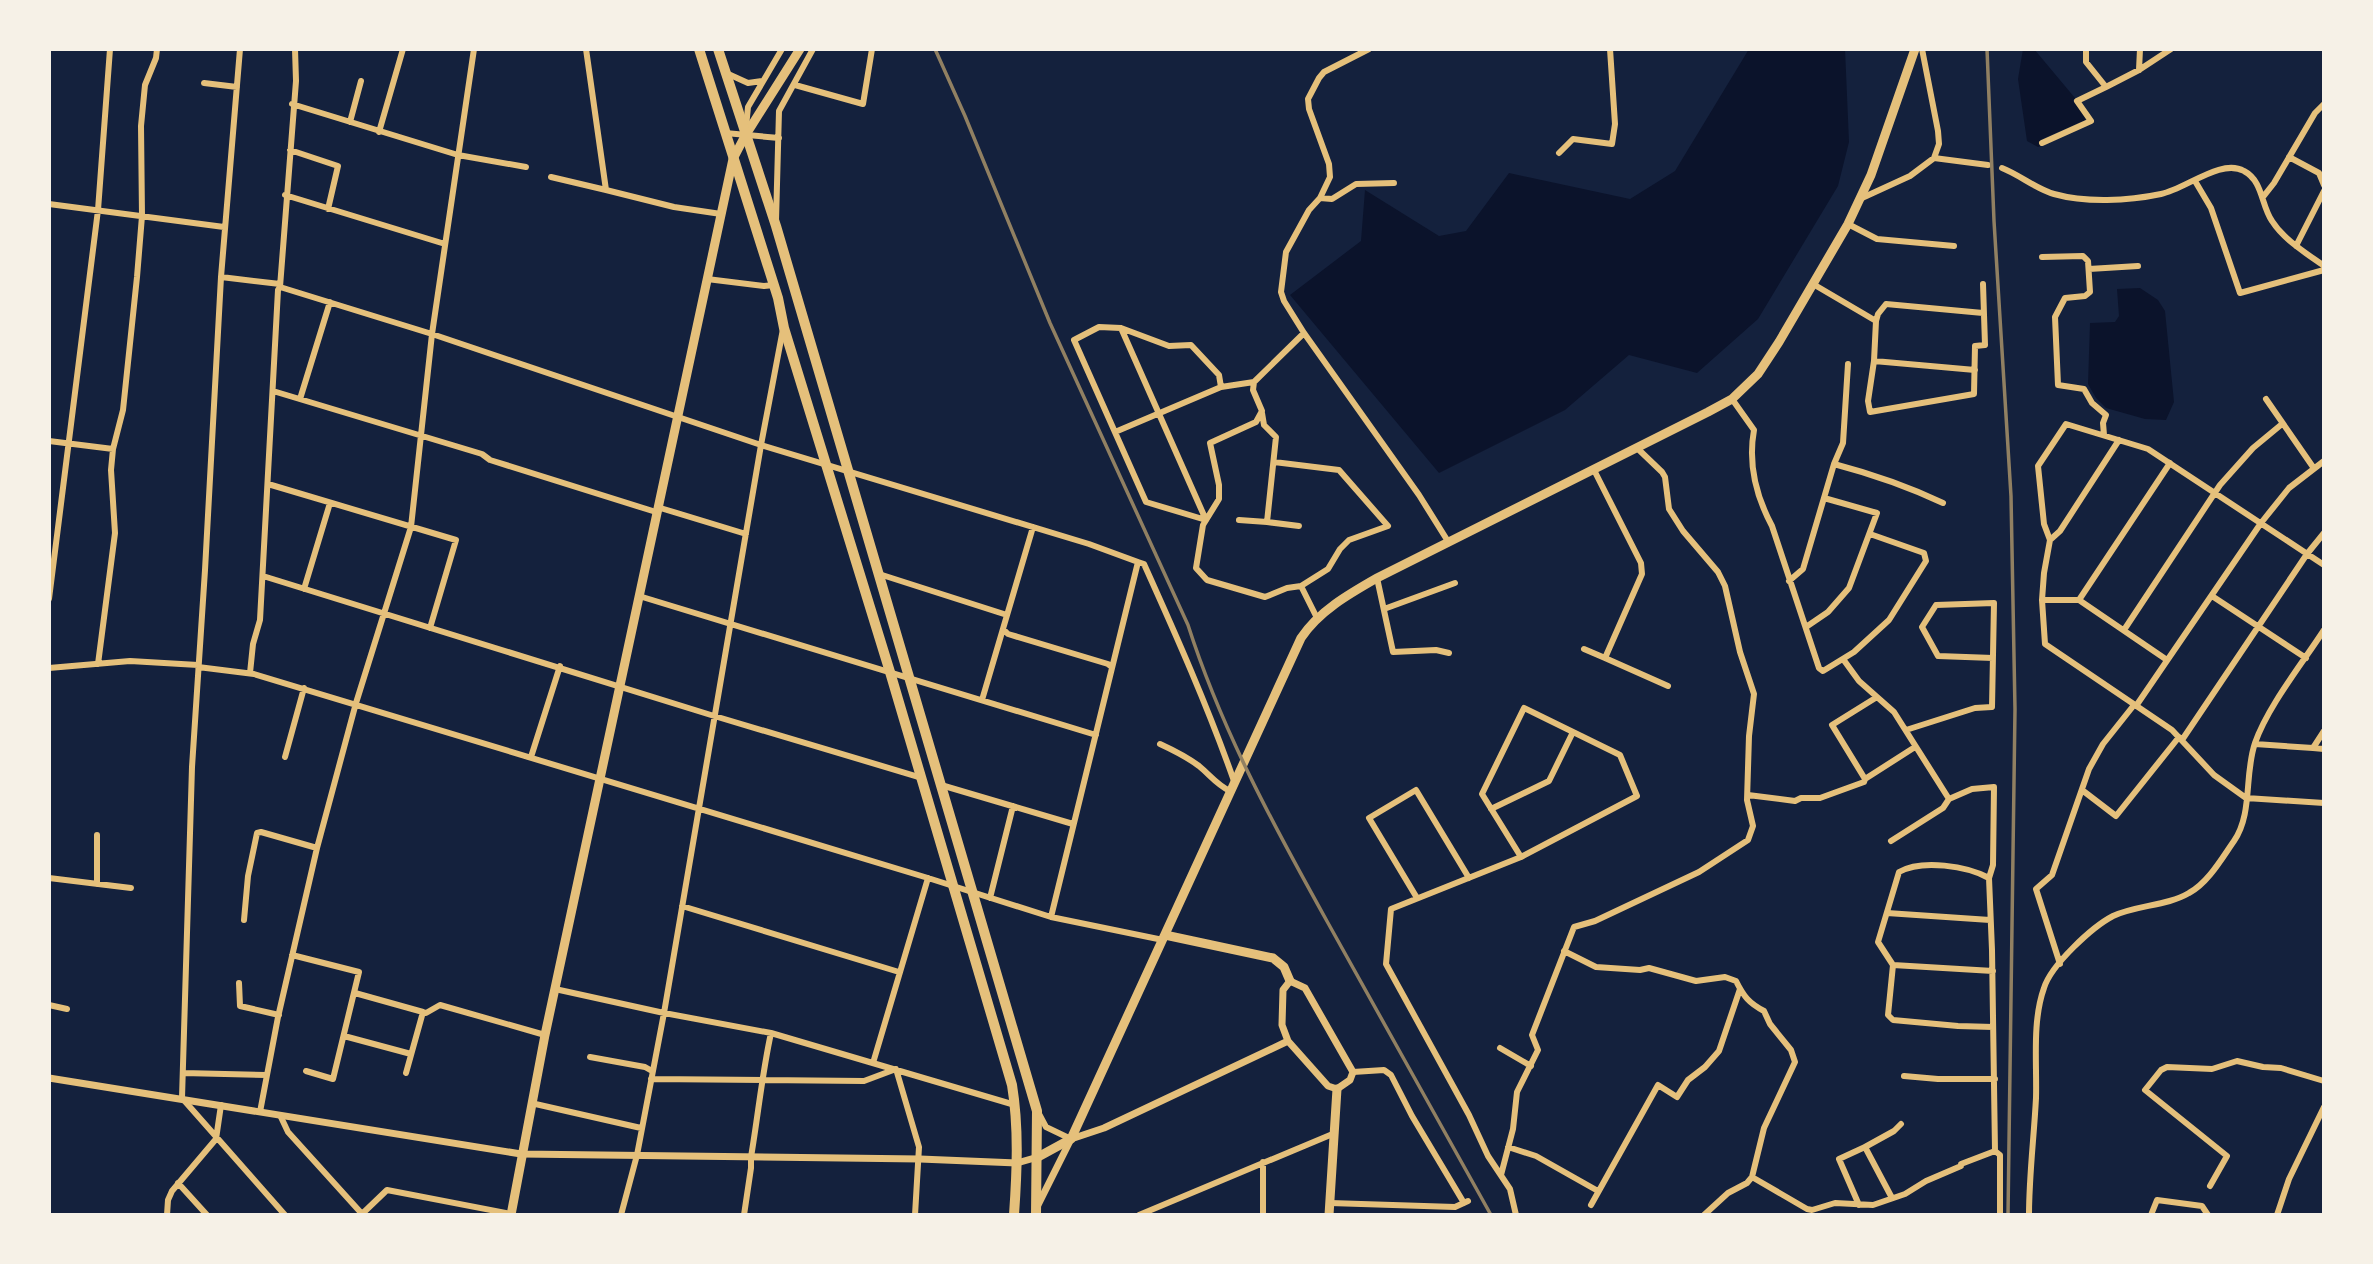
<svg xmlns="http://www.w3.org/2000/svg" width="2373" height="1264" viewBox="0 0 2373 1264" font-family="Ubuntu,sans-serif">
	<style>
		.water { fill: #0b132b }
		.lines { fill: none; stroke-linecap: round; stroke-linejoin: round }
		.minor { stroke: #e5c07b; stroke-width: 6 }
		.tertiary { stroke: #e5c07b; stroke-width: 7 }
		.secondary { stroke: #e5c07b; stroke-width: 9 }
		.trunk { stroke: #e5c07b; stroke-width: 10 }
		.rail { stroke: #918062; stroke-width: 3.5 }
	</style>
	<rect width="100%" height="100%" fill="#14213d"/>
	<path class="water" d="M1749 49H1845L1849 142 1838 186 1758 319 1697 373 1629 355 1565 410 1439 473 1290 295 1361 241 1365 190 1439 236 1466 231 1509 173 1630 199 1675 171Z
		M2023 49H2034L2075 98 2073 101 2086 117 2085 120 2040 140 2041 146 2038 147 2027 141 2018 79Z
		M2140 288 2158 300 2165 311 2174 402 2166 420 2145 419 2106 408 2096 398 2088 384 2090 323 2115 322 2119 316 2117 289Z"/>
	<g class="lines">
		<path class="minor" d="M240 49 221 277 205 570 192 767 182 1098 285 1215
			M586 49 606 190 674 207 721 214
			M1369 49 1324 72 1319 78 1308 99 1309 109 1329 164 1330 177 1320 198 1309 210 1286 252 1281 292 1284 301 1304 333 1419 495 1449 543
			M1922 49 1938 131 1939 144 1934 158
			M2086 49V62L2106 87 2139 70 2171 49
			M2139 70 2140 49
			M726 73 748 83 762 81
			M204 83 237 87
			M795 85 863 104 872 49
			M292 104 458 155 526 167
			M350 122 361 81
			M746 127 748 107 782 49
			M379 132 403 49
			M725 133 779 138
			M2042 143 2091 121 2077 101 2106 87
			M290 150 338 166 328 209
			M1559 153 1573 139 1612 144 1615 124 1610 49
			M2289 157 2319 173 2324 185
			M2002 168C2020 175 2036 189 2054 194 2086 203 2128 201 2161 194 2186 189 2221 158 2244 171 2263 181 2261 205 2272 221 2284 240 2306 253 2324 266
			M551 177 606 190
			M2195 181 2211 208 2240 293 2324 270
			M285 195 445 244
			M2263 197 2274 183 2315 113 2324 104
			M1320 198 1332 199 1356 184 1394 183
			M1862 198 1910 176 1934 158 1988 165
			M49 204 224 227
			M776 221 779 111 813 49
			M1848 224 1877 239 1954 246
			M2296 246 2324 191
			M2042 257 2083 256 2088 261 2090 292 2085 296 2065 298 2055 317 2058 385 2084 389 2092 403 2106 415 2103 423 2104 435
			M2089 269 2138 266
			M221 277 280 284
			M707 279 764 286 774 285
			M1813 284 1876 321 1874 361 1868 401 1870 412 1974 394 1975 346 1985 345 1983 284
			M280 287 296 81 295 49
			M1876 321 1878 314 1886 304 1983 313
			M1121 328 1206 520
			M1874 361 1975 370
			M1254 382 1253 390 1262 411 1256 422 1210 443 1219 485V499L1203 525 1196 568 1207 580 1265 597 1287 588 1301 586 1317 618
			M273 391 482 454 490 460 656 512
			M300 399 330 302
			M1732 399 1754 430C1748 463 1756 496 1772 526L1819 668 1823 671 1854 652 1889 620 1926 561 1924 553 1870 534
			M2266 399 2313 467
			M1115 432 1221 387
			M49 441 113 449
			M1274 462 1339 470 1388 526 1349 540 1340 549 1328 569 1301 586
			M1834 464C1872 474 1907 486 1943 503
			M1594 470 1641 563 1642 574 1605 658 1668 686
			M268 484 456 540 430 628
			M657 507 746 534
			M1206 520 1146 502 1074 340 1099 327 1121 328 1169 346 1191 345 1219 375 1221 387 1254 382 1304 333
			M1239 520 1267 522 1276 437 1264 425 1262 413
			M1267 522 1299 526
			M2050 540 2060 531 2119 440
			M1138 562 1144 564C1176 635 1208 707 1234 781
			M2324 565 2148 449 2066 424 2038 466 2044 524 2050 540 2044 573 2042 600 2045 644 2172 730 2214 775 2246 798 2324 803
			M879 574 1007 615
			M263 576 711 715 919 777
			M1377 578 1393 652 1436 650 1449 653
			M1789 581 1803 569 1834 464 1843 443 1848 364
			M304 589 330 503
			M639 596 1096 735
			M2212 596 2306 658
			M49 599 98 210 110 49
			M2042 600H2079
			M1384 609 1455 583
			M1806 627 1828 612 1849 588 1877 513 1824 498
			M1003 629 1008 634 1108 664 1112 667
			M2124 630 2220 485 2253 448 2282 424
			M1584 649 1605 658
			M1843 659 1859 681 1894 712 1949 799
			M2167 660 2079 600 2170 463
			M98 664 115 533 111 470 113 449 123 410 137 277 142 216 141 126 145 85 156 58 157 49
			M198 667 254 674 928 878 1051 917 1163 940
			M49 668 130 661 198 665
			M250 673 253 644 260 620 278 290 280 287 432 334 761 445 1089 544 1138 562 1051 917
			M1877 697 1832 725 1865 779 1915 747
			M982 700 1033 527
			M2136 706 2261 523 2289 488 2324 461
			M1524 708 1620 755 1637 796 1521 857 1482 794Z
			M1906 730 1975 708 1992 707 1994 603 1936 605 1922 627 1938 656 1993 658
			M2182 740 2307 554 2324 533
			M1160 744C1173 750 1187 757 1199 766 1210 775 1217 785 1230 791
			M2255 744 2313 748 2324 731
			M2313 748 2324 749
			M285 757 304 688
			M531 757 560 666
			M941 785 1073 824
			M2082 790 2116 816 2179 737
			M1748 795 1795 801 1801 798H1820L1864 782 1865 779
			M1491 809 1549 781 1573 732
			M49 878 131 888
			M1989 878C1967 866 1922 859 1899 872L1878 942 1893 965 1888 1015 1893 1020 1958 1026 1993 1027
			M97 884V835
			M990 898 1013 806
			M1417 898 1369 818 1416 790 1469 878
			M682 906 899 972
			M1887 913 1990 920
			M244 920 248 876 257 833 261 832 317 848
			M1564 951 1596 967 1640 970 1649 968 1696 981 1725 977 1736 981C1744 997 1749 1003 1764 1011L1770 1024 1791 1050 1795 1062 1764 1128 1752 1177 1747 1183 1728 1193 1704 1215
			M292 955 359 972 333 1079 306 1071
			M2060 964 2036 889 2052 875 2089 769 2103 744 2134 705
			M1893 965 1993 971
			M239 983 240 1006 279 1015
			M555 989 664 1013 771 1033 1015 1105
			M355 993 423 1012
			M49 1005 67 1009
			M344 1036 411 1054
			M1500 1048 1531 1066
			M590 1057 645 1067 652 1071
			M873 1063 928 878
			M896 1069 919 1147 915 1215
			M1353 1072 1384 1070 1391 1075 1412 1116 1464 1203
			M183 1073 266 1075
			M406 1073 423 1012 426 1013 440 1005 545 1035
			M1904 1076 1938 1079H1995
			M651 1079 864 1081 896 1069
			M531 1103 641 1128
			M260 1112 278 1017 317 848 356 703 411 527 432 334 474 49
			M1038 1112 1046 1127 1071 1139
			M280 1115 288 1132 363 1215
			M1508 1147 1536 1156 1598 1191
			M1865 1147 1894 1131 1901 1124
			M1995 1151 2000 1155V1215
			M1501 1175 1513 1129 1517 1092 1538 1050 1532 1035 1574 927 1595 921 1699 872 1748 840 1753 826 1747 800 1749 736 1754 694 1740 652 1725 586 1718 572 1683 531 1669 509 1665 477 1662 472 1637 448
			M1752 1177 1807 1209 1812 1210 1835 1203 1873 1205 1905 1194 1926 1181 1961 1166V1164L1995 1151 1992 950 1989 878 1993 865 1994 787 1972 789 1949 799 1943 808 1891 841
			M178 1183 207 1215
			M2210 1186 2227 1156 2145 1090 2161 1070 2167 1067 2212 1069 2237 1061 2263 1067 2281 1068 2324 1081
			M1330 1203 1455 1207 1468 1201
			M1591 1205 1658 1085 1677 1097 1688 1080 1705 1067 1719 1051 1740 989
			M1859 1205 1839 1159 1865 1147 1892 1198
			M362 1214 387 1190 511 1214
			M167 1215 168 1200 172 1191 216 1139 221 1105
			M621 1215 637 1155 664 1013 761 445 783 329
			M744 1215 751 1168V1157C758 1116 762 1074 771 1033
			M1139 1215 1335 1133
			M1263 1215V1162
			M1516 1215 1510 1189 1488 1156 1469 1115 1386 964 1391 909 1521 857
			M2029 1215C2029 1176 2034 1137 2036 1098 2037 1062 2032 1022 2044 988 2051 965 2092 927 2113 916 2137 905 2167 906 2189 893 2208 883 2222 858 2234 841 2253 813 2244 775 2255 743 2268 706 2302 664 2324 630
			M2151 1215 2157 1200 2202 1206 2208 1215
			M2277 1215 2289 1179 2324 1107"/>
		<path class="tertiary" d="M1290 981 1305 988 1353 1072 1350 1080 1337 1089 1328 1086 1288 1041 1282 1025 1283 990Z
			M49 1078 521 1154 920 1159 1017 1163 1038 1157
			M1037 1207 1071 1139 1104 1128 1288 1041"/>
		<path class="secondary" d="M1165 935 1273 958 1284 967 1290 981
			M1038 1157 1071 1139 1301 638C1319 611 1349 594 1377 578L1708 412 1732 399 1758 374 1779 342 1848 224 1871 175 1915 49
			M511 1215 545 1035 733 159 745 136 800 49
			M1329 1215 1337 1089"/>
		<path class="trunk" d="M699 49 778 298 784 328 890 672 1012 1085C1019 1128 1017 1172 1014 1215
			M718 49 776 226 1037 1111 1036 1215"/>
		<path class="rail" d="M935 49 965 116 1050 323 1188 625C1222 731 1274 826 1328 923 1382 1020 1437 1118 1491 1215
			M1987 49 1994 221 2011 496 2015 709 2008 1215"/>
	</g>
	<rect width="2373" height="1264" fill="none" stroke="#f6f1e7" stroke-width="102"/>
</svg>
